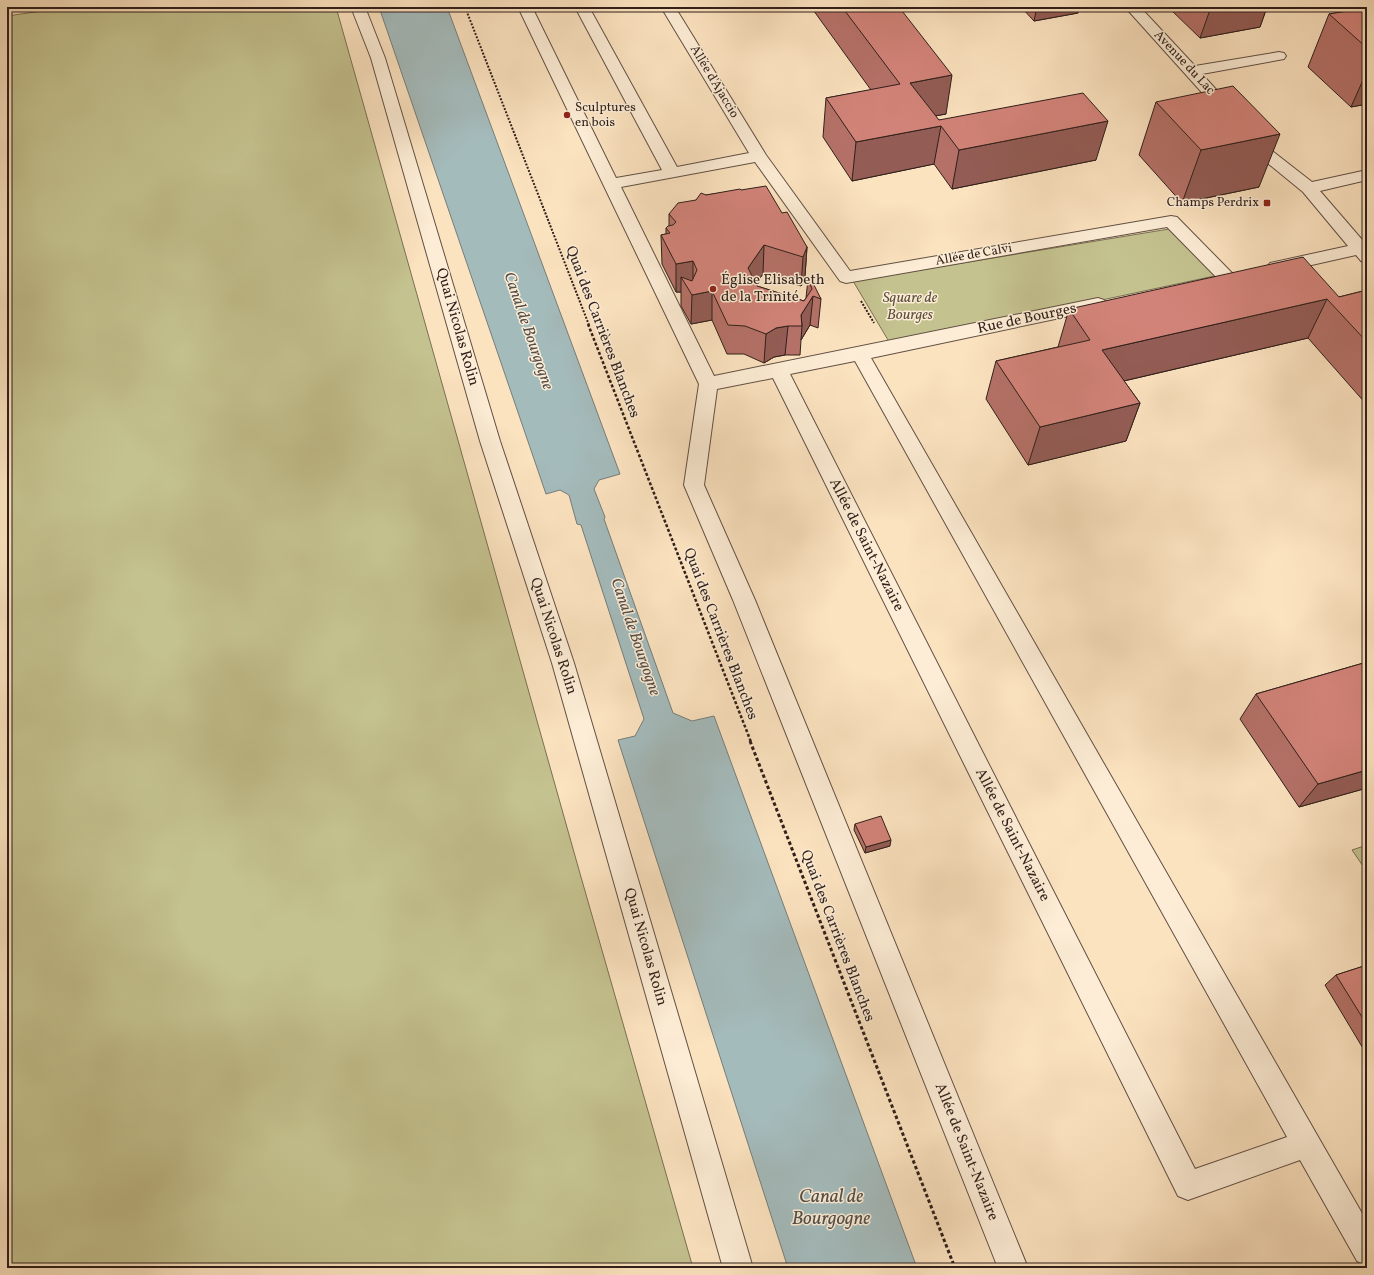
<svg xmlns="http://www.w3.org/2000/svg" width="1374" height="1275" viewBox="0 0 1374 1275" font-family="Vollkorn,serif">
	<style>
		.green { fill: #c4c28f; stroke: #7a7054 }
		.water { fill: #a4bbbc; stroke: #757d7b }
		.lines { fill: none; stroke-linecap: round; stroke-linejoin: round }
		.minor-casing { stroke: #625044; stroke-width: 2 }
		.path-far2 { stroke: #2f1f1a; stroke-width: 2; stroke-dasharray: 2 1.5; stroke-linecap: butt }
		.path-far1 { stroke: #2f1f1a; stroke-width: 2.5; stroke-dasharray: 3 2; stroke-linecap: butt }
		.path { stroke: #2f1f1a; stroke-width: 3; stroke-dasharray: 3.5 2.5; stroke-linecap: butt }
		.minor { fill: #fdedd6; fill-rule: evenodd }
		.wall { fill: #b57168; stroke: #2f1f1a }
		.shaded-wall { fill: #935c55; stroke: #2f1f1a }
		.building { fill: #d28379; stroke: #2f1f1a }
		.poi-dot { fill: #8f2418; stroke: #fdedd6; stroke-width: 1.5 }
		.labels { text-anchor: middle; dominant-baseline: central; stroke-width: 3; stroke-linejoin: round; paint-order: stroke }
		.far-street-label { font-size: 13px; fill: #2f1f1a; stroke: #fdedd6 }
		.far-poi-label { font-size: 13px; fill: #2f1f1a; stroke: #fdedd6; text-anchor: start }
		.poi-label { font-size: 15px; fill: #2f1f1a; stroke: #fdedd6; text-anchor: start }
		.park-label { font-size: 15px; font-style: italic; fill: #5c503d; stroke: #fdedd6 }
		.street-label { font-size: 15px; fill: #2f1f1a; stroke: #fdedd6 }
		.water-label { font-size: 16px; font-style: italic; fill: #524e4b; stroke: #fdedd6 }
		.near-water-label { font-size: 19px; font-style: italic; fill: #524e4b; stroke: #fdedd6 }
	</style>
	<rect width="100%" height="100%" fill="#fce3c0"/>
	<filter id="stains"><feTurbulence type="fractalNoise" baseFrequency=".005" numOctaves="4"/><feColorMatrix values="0 0 0 0 .2 0 0 0 0 .09 0 0 0 0 .02 0 0 0 .5 -.17"/></filter>
	<radialGradient id="worn" r=".72"><stop offset=".6" stop-color="#630" stop-opacity="0"/><stop offset="1" stop-color="#630" stop-opacity=".3"/></radialGradient>
	<path class="green" d="M70 7H336L579 870 693 1268H7V16Z
		M1169 229 1219 275 891 345 853 281Z
		M1367 845V872L1352 850Z"/>
	<path class="water" d="M379 7H447L620 474 599 480 594 489 605 517 604 519 673 713 692 721 714 716 917 1268H788L618 740 635 736 644 719 581 525 577 524 569 495 560 490 546 494Z"/>
	<g class="lines">
		<defs>
			<path id="minor" d="M351 7H365L385 58 500 441 574 663 753 1268H723L552 663 480 441 371 58Z
				M518 7H532L616 178 662 170 575 7H589L677 167 749 153 661 7H675L766 155 850 271 1171 216 1177 217 1233 274 1236 278 1233 282 1227 284 1221 282 1167 227 846 283 840 281 755 162 621 187 714 376 1098 298 1104 300 1107 304 1104 308 1098 310 871 358 1367 1222V1266L1357 1261 1300 1160 1188 1200 1178 1196 773 378 717 389 704 485 755 600 1028 1268H998L733 600 684 485 699 384ZM855 361 1287 1137 1195 1169 790 374Z
				M1125 7H1140L1195 66 1279 52 1284 53 1286 56 1284 59 1202 74 1271 150 1312 182 1367 170V180L1320 191 1364 242H1367V263L1361 261 1356 255 1276 273 1270 271 1267 267 1270 263 1348 246 1303 192 1259 156Z"/>
		</defs>
		<use href="#minor" class="minor-casing"/>
		<path class="path-far2" d="M465 7 589 325
			M861 301 874 323"/>
		<path class="path-far1" d="M588 324 751 742"/>
		<path class="path" d="M750 741 955 1268"/>
		<use href="#minor" class="minor"/>
	</g>
	<path class="wall" d="M811 7H899L946 114 935 116 939 120 1096 160 952 189 934 164 852 181 823 137 826 98 871 90Z
		M1021 7H1079L1078 13 1034 21Z
		M1168 7H1267L1260 27 1200 38Z
		M1367 8V104L1351 107 1308 67 1329 14Z
		M1156 102 1259 187 1182 203 1139 155Z
		M741 190 782 213 807 247 805 276 801 286 763 274 756 283 757 286 804 301 806 298 808 279 821 299 818 328 810 325 801 340 800 355H785L774 357 764 363 744 354H727L712 320 691 324 681 306V292H676L662 264 661 235 666 234V228L669 226V214L706 195Z
		M1367 290V405L1308 338 1124 381 1140 403 1126 441 1028 465 986 399 996 361 1058 347 1069 309 1339 297Z
		M1367 662V788L1299 807 1240 719 1256 694Z
		M855 824 890 846 865 853 854 830Z
		M1367 965V1055L1325 985 1336 975Z"/>
	<path class="shaded-wall" d="M1037 7H1079L1078 13 1034 21Z
		M1211 7H1267L1260 27 1200 38Z
		M1367 71V104L1351 107Z
		M952 75 946 114 905 121 910 83Z
		M1108 121 1096 160 952 189 959 150Z
		M941 126 934 164 852 181 856 142Z
		M1280 134 1259 187 1182 203 1201 150Z
		M764 245 763 274 746 297 748 268Z
		M807 247 805 276 801 286 803 257Z
		M693 261V290L681 277V292H676V264Z
		M712 291V320L691 324 692 295Z
		M813 296 810 325 801 340 802 326 801 315Z
		M1327 299 1308 338 1089 389 1102 350Z
		M788 326 785 355 774 357 764 363 766 334 776 328Z
		M1140 403 1126 441 1028 465 1040 427Z
		M1367 770V788L1299 807 1318 784Z
		M891 840 890 846 865 853 866 847Z"/>
	<path class="building" d="M842 7H899L952 75 910 83 939 120 1083 93 1108 121 959 150 941 126 856 142 826 98 900 84Z
		M1367 8V48L1329 14Z
		M1233 86 1280 134 1201 150 1156 102Z
		M766 186 782 213 787 212 807 247 803 257 764 245 748 268 757 286 804 301 812 289 808 279 812 281 821 299 813 296 801 315 802 326H788L776 328 766 334 745 326 728 325 712 291 692 295 681 277 692 281 697 270 693 261 676 264 661 235 670 233 666 228 668 226 673 225 676 222 669 214 678 203 696 200 701 193 706 195 740 189 741 190Z
		M1303 257 1339 297 1367 290V342L1327 299 1102 350 1140 403 1040 427 996 361 1090 340 1069 309Z
		M1367 662V770L1318 784 1256 694Z
		M881 816 891 840 866 847 855 824Z
		M1367 965V1025L1336 975Z"/>
	<g class="poi-dot">
		<circle cx="567" cy="115" r="4"/>
		<rect x="1263" y="199" width="8" height="8" rx="2"/>
		<circle cx="713" cy="289" r="4"/>
	</g>
	<g class="labels">
		<g class="far-street-label">
			<text transform="translate(1184 63) rotate(47)">Avenue du Lac</text>
			<text transform="translate(714 82) rotate(59)">Allée d'Ajaccio</text>
			<text transform="translate(974 255) rotate(-10)">Allée de Calvi</text>
		</g>
		<g class="far-poi-label">
			<text x="575" y="108">Sculptures<tspan x="575" dy="15">en bois</tspan></text>
			<text x="1259" y="203" text-anchor="end">Champs Perdrix</text>
		</g>
		<g class="poi-label">
			<text x="721" y="280">Église Elisabeth<tspan x="721" dy="17">de la Trinité</tspan></text>
		</g>
		<g class="park-label">
			<text x="910" y="298">Square de<tspan x="910" dy="17">Bourges</tspan></text>
		</g>
		<g class="street-label">
			<text transform="translate(1027 319) rotate(-12)">Rue de Bourges</text>
			<text transform="translate(457 327) rotate(74)">Quai Nicolas Rolin</text>
			<text transform="translate(602 332) rotate(69)">Quai des Carrières Blanches</text>
			<text transform="translate(866 545) rotate(63)">Allée de Saint-Nazaire</text>
			<text transform="translate(720 634) rotate(69)">Quai des Carrières Blanches</text>
			<text transform="translate(553 636) rotate(72)">Quai Nicolas Rolin</text>
			<text transform="translate(1012 835) rotate(63)">Allée de Saint-Nazaire</text>
			<text transform="translate(837 936) rotate(69)">Quai des Carrières Blanches</text>
			<text transform="translate(645 947) rotate(74)">Quai Nicolas Rolin</text>
			<text transform="translate(966 1152) rotate(68)">Allée de Saint-Nazaire</text>
		</g>
		<g class="water-label">
			<text transform="translate(528 331) rotate(71)">Canal de Bourgogne</text>
			<text transform="translate(635 637) rotate(71)">Canal de Bourgogne</text>
		</g>
		<g class="near-water-label">
			<text x="831" y="1197">Canal de<tspan x="831" dy="22">Bourgogne</tspan></text>
		</g>
	</g>
	<rect width="1374" height="1275" fill="none" stroke="#fce3c0" stroke-width="24"/>
	<rect x="8" y="8" width="1358" height="1259" fill="none" stroke="#2f1f1a" stroke-width="2"/>
	<rect x="12" y="12" width="1350" height="1251" fill="none" stroke="#2f1f1a"/>
	<rect width="100%" height="100%" filter="url(#stains)"/>
	<rect width="100%" height="100%" fill="url(#worn)"/>
</svg>
